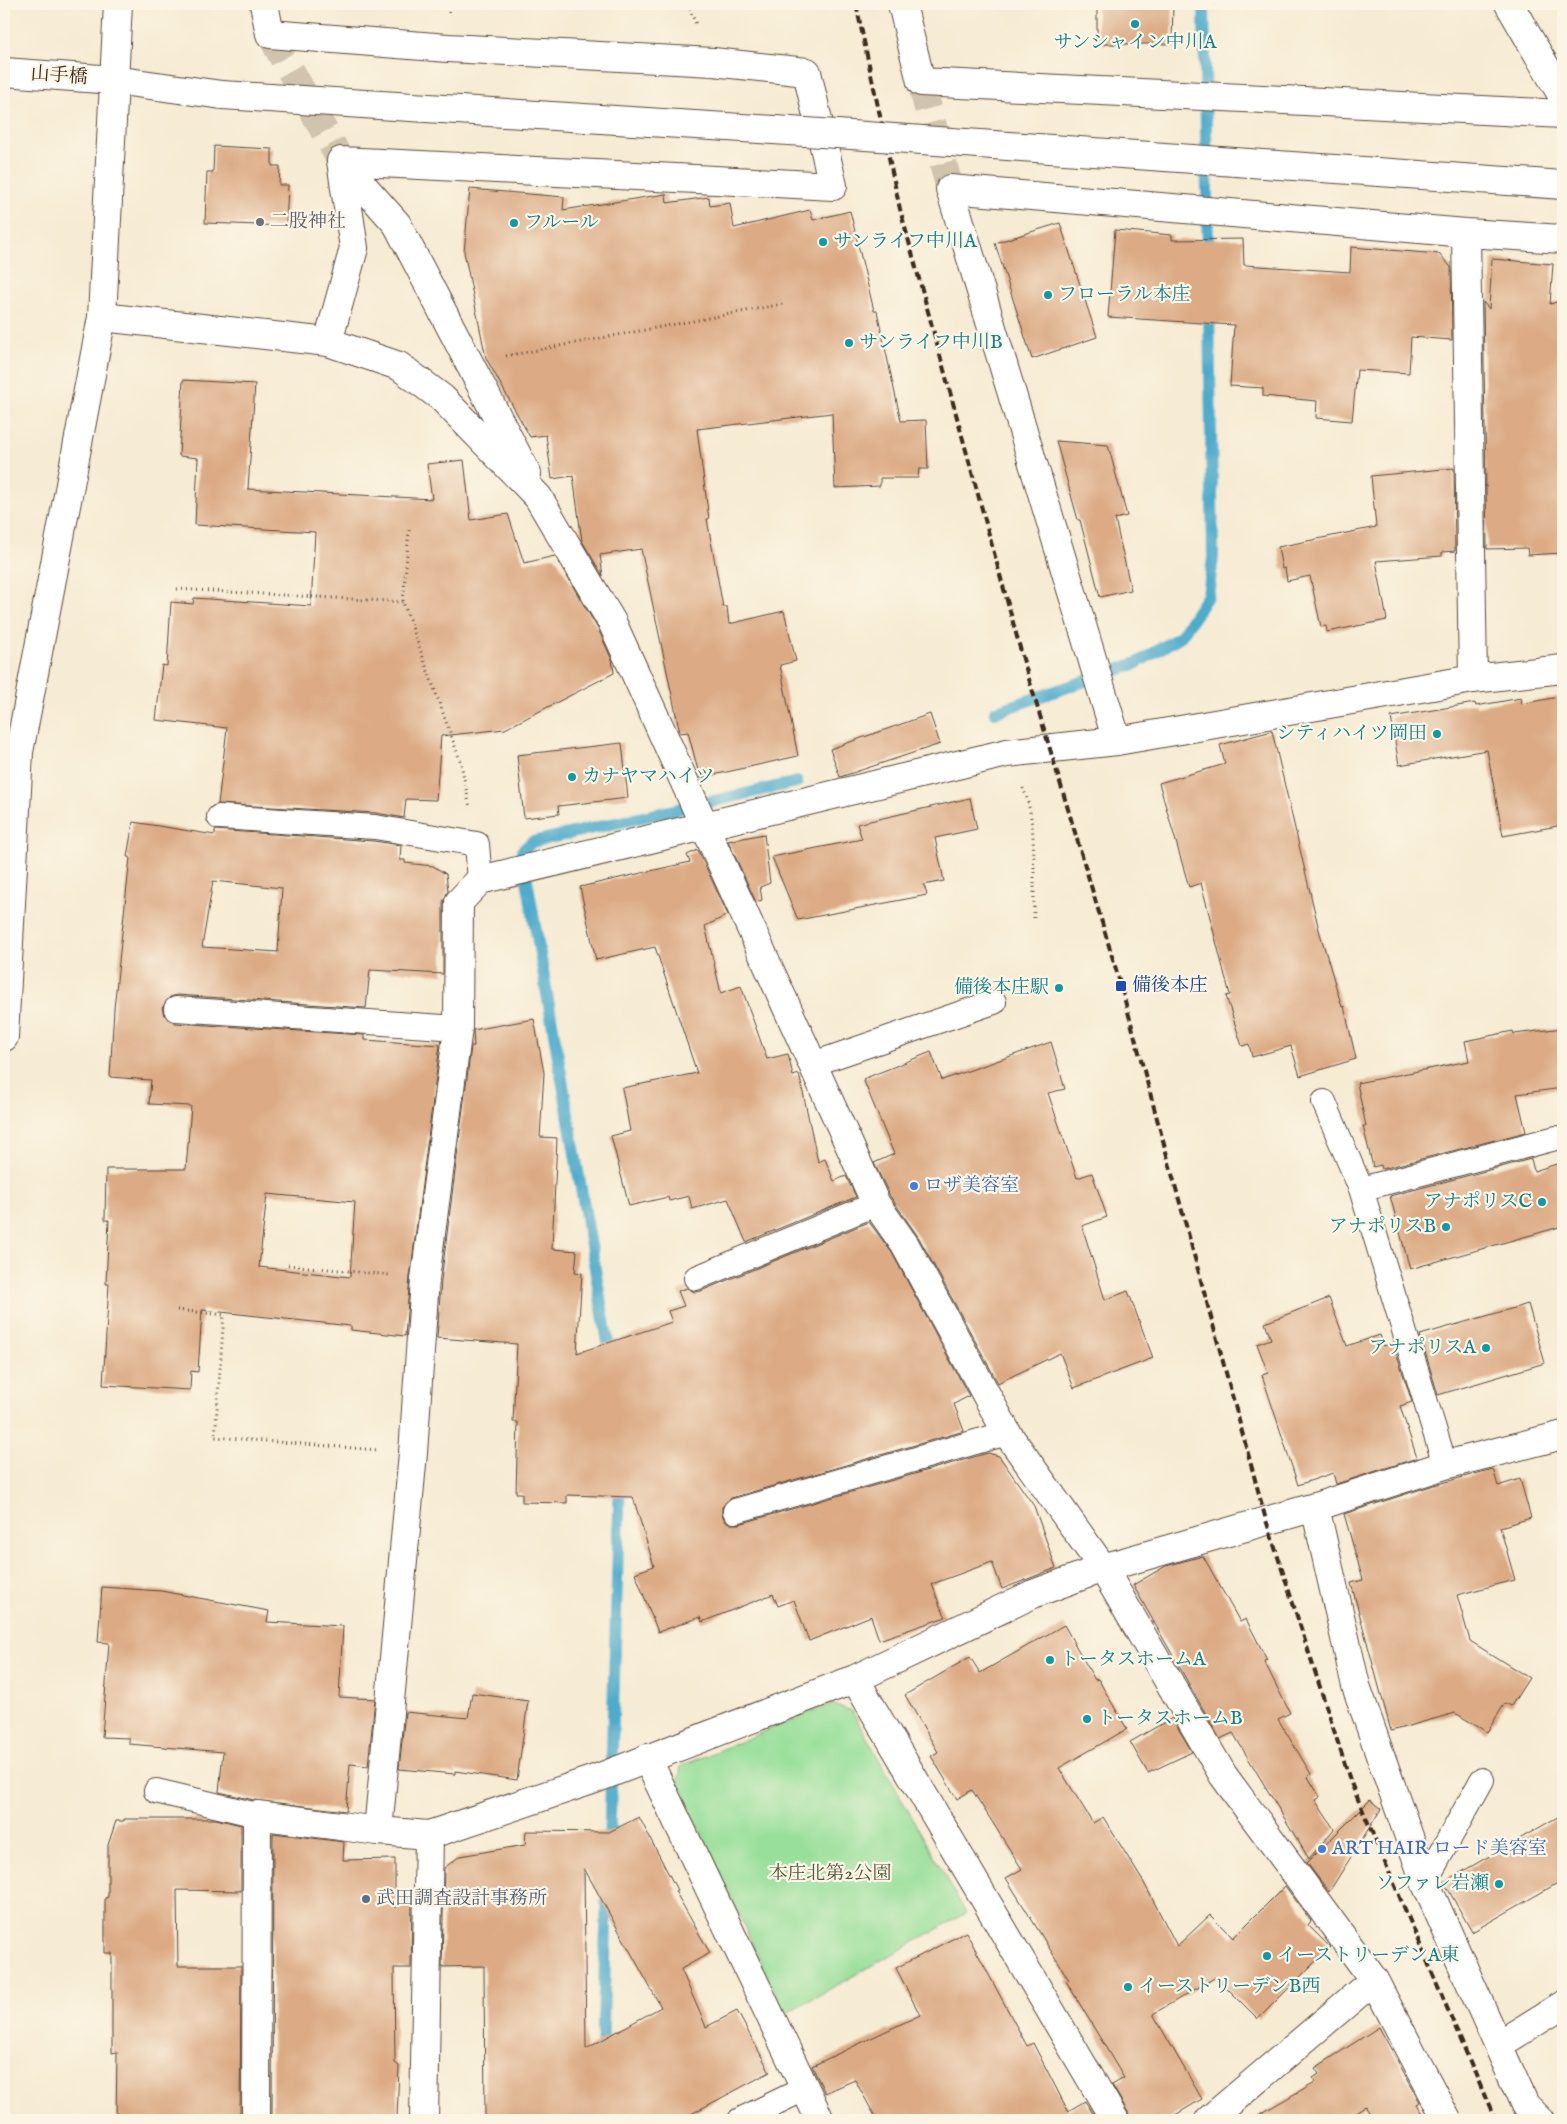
<svg xmlns="http://www.w3.org/2000/svg" width="1567" height="2124" viewBox="0 0 1567 2124" font-family="'IM FELL English','Noto Serif JP',serif">
	<style>
		.green { fill: #97df9a; stroke: #69845c }
		.lines { fill: none; stroke-linecap: round; stroke-linejoin: round }
		.stream { stroke: #4eabcc; stroke-width: 12 }
		.building { fill: #dcab85; fill-rule: evenodd }
		.minor-tunnel { stroke: #d1c4af; stroke-width: 28; stroke-dasharray: 28 14; stroke-linecap: butt }
		.service-casing { stroke: #574739; stroke-width: 26 }
		.minor-casing { stroke: #574739; stroke-width: 30 }
		.tertiary-casing { stroke: #574739; stroke-width: 30 }
		.path { stroke: #574739; stroke-width: 3; stroke-dasharray: 1 4; stroke-linecap: butt }
		.service { stroke: #fff; stroke-width: 24 }
		.minor { stroke: #fff; stroke-width: 28 }
		.tertiary { stroke: #fff; stroke-width: 28 }
		.rail { stroke: #3b2a1e; stroke-width: 4; stroke-dasharray: 8 4; stroke-linecap: butt }
		.tertiary-bridge-casing { stroke: #574739; stroke-width: 30; stroke-linecap: butt }
		.tertiary-bridge { stroke: #fff; stroke-width: 28 }
		.culture-dot { fill: #0f9aa8; stroke: #fcf5e5; stroke-width: 2 }
		.worship-dot { fill: #6b7280; stroke: #fcf5e5; stroke-width: 2 }
		.transit-dot { fill: #1a4fb4; stroke: #fcf5e5; stroke-width: 2 }
		.shop-dot { fill: #3f7fe0; stroke: #fcf5e5; stroke-width: 2 }
		.service-dot { fill: #5c6f8a; stroke: #fcf5e5; stroke-width: 2 }
		.labels { text-anchor: middle; dominant-baseline: central; stroke-width: 4.5; stroke-linejoin: round; paint-order: stroke }
		.culture-label { font-size: 19px; fill: #0d838f; stroke: #fcf5e5; text-anchor: start }
		.street-label { font-size: 19px; fill: #3b2a1e; stroke: #fcf5e5 }
		.worship-label { font-size: 19px; fill: #5b616d; stroke: #fcf5e5; text-anchor: start }
		.transit-label { font-size: 19px; fill: #164399; stroke: #fcf5e5; text-anchor: start }
		.shop-label { font-size: 19px; fill: #366cbe; stroke: #fcf5e5; text-anchor: start }
		.park-label { font-size: 19px; fill: #52573d; stroke: #fcf5e5 }
		.service-label { font-size: 19px; fill: #4e5e75; stroke: #fcf5e5; text-anchor: start }
	</style>
	<rect width="100%" height="100%" fill="#fcf5e5"/>
	<filter id="ink" filterUnits="userSpaceOnUse"><feTurbulence type="fractalNoise" baseFrequency=".02" numOctaves="2"/><feDisplacementMap in="SourceGraphic" scale="10" xChannelSelector="R" yChannelSelector="G"/><feConvolveMatrix kernelMatrix="1 2 1 2 8 2 1 2 1" color-interpolation-filters="sRGB"/></filter>
	<filter id="wash" filterUnits="userSpaceOnUse"><feTurbulence type="fractalNoise" baseFrequency=".0096" numOctaves="4" result="noise"/><feDisplacementMap in="SourceGraphic" scale="20" xChannelSelector="R" yChannelSelector="G"/><feGaussianBlur stdDeviation="1.12" result="paint"/><feColorMatrix in="noise" values="0 0 0 0 0 0 0 0 0 0 0 0 0 0 0 0 0 1.4 0 .05"/><feComposite in="paint" operator="in"/></filter>
	<g filter="url(#wash)">
		<rect width="100%" height="100%" fill="#f6ebd3"/>
		<path class="green" d="M831 1704 852 1711 966 1913 785 2014 678 1783 681 1766Z"/>
		<g class="lines">
			<path class="stream" d="M1204 4 1208 256
				M995 712 1137 663 1181 636 1208 595 1213 558 1209 306
				M611 1360 522 851 532 842 797 782
				M609 1849 620 1479
				M602 2056 607 1894"/>
		</g>
		<g id="blocks">
			<path class="building" d="M1097 4H1173L1172 44H1097Z
				M214 146 272 149V166H280L279 185H288L286 226 205 223 207 172H213Z
				M470 189 564 197 563 210 666 194 667 203 709 197 710 206 730 203 734 228 810 210 813 220 850 211 874 311H877L901 421 926 420 928 469H919L918 478H880V486L835 488 832 413 697 429 709 519H707L723 607H727L729 624 784 611 796 661 780 665 798 756 700 778 688 732 680 733 641 549 600 555 603 576 582 541 573 476 552 479 546 435 530 437 486 358 464 252Z
				M1060 223 1097 337 1032 359 995 243Z
				M1115 230 1172 235V240L1243 239 1244 265 1350 272 1351 247 1439 254 1451 267 1452 340 1411 337 1409 373 1357 370 1352 421 1316 418 1317 401 1263 396V388L1230 386 1234 325 1108 317Z
				M1492 259 1553 264 1550 304 1563 300V553L1528 555 1527 548 1487 549 1483 302 1489 309Z
				M183 380 255 384 248 489 432 499 427 464 464 460 471 520 508 514 524 563 555 556 598 629 612 660 614 673 505 729 441 736 436 800 406 799 404 818 376 813 218 804 227 728 156 720 162 665 167 666 171 602 193 604 194 598 311 606 315 532 195 525 198 458 179 456Z
				M1056 441 1108 445 1127 516 1115 519 1131 590 1100 597 1080 520H1078Z
				M1454 468 1455 551 1442 552V556L1376 561 1387 620 1327 632 1326 626 1321 627 1310 576 1287 581 1285 568 1282 569 1278 547 1376 527 1371 476Z
				M1563 696V825L1503 836 1487 750 1399 765 1391 717 1475 703 1476 706 1521 698 1522 704Z
				M930 714 940 744 840 777 830 749Z
				M1272 731 1319 930 1342 1007 1344 1006 1356 1059 1300 1076 1291 1046 1252 1057 1249 1044 1242 1046 1226 996 1230 995 1201 883 1189 887 1159 783 1225 764 1220 745Z
				M622 743 628 798 558 806 559 814 524 818 517 755Z
				M970 798 977 829 935 838 944 881 924 885 927 895 798 920 772 857 862 839 857 824Z
				M133 822 215 835V830L373 841 401 845 400 860H405V863L433 866 446 874 448 891 443 902V974L370 970 366 1008 177 995 170 997 162 1008 164 1015 175 1023 364 1035V1040L440 1045 410 1277 405 1336 351 1330V1326L202 1310 198 1372 191 1371 190 1390 103 1385 109 1284H106L109 1220H105L106 1169H186L191 1106 149 1104 151 1080 110 1077 114 1009 130 857H127ZM213 881 282 888 278 952 202 947ZM267 1194 355 1202 350 1277 259 1267Z
				M764 834 770 883 760 887 762 900 756 902 728 841Z
				M698 850 728 915 705 926 721 993 741 986 767 1059 788 1054 793 1076 799 1074 818 1162 825 1159 834 1181 846 1176 856 1197 746 1242 728 1199 692 1209 689 1196 669 1201 668 1197 629 1206 611 1136 630 1131 622 1088 697 1073 655 947 596 960 580 887 690 862 687 855Z
				M534 1019 544 1073 540 1137 557 1138 552 1249 577 1251 575 1272 582 1273 577 1353 672 1322 668 1311 684 1306 678 1291 687 1288 694 1292 701 1291 869 1222 892 1253 969 1396 954 1404 964 1431 731 1498 722 1507V1514L725 1521 731 1524H739L988 1453 999 1456 1034 1506 1056 1568 1002 1589 992 1562 932 1584 940 1606 946 1617 879 1640 871 1616 809 1641 794 1600 778 1606 773 1594 702 1622 700 1617 658 1632 635 1573 654 1566 633 1497 567 1495V1503L522 1502V1493H516L518 1422H513L517 1344 437 1338 441 1281 471 1046H474L473 1030Z
				M1563 1028V1088L1517 1094 1526 1132 1382 1169 1381 1165 1373 1167 1363 1126H1366L1357 1083 1469 1061 1465 1041 1513 1031 1514 1034Z
				M1051 1042 1065 1089 1048 1093 1077 1178 1092 1173 1107 1217 1082 1226 1105 1300 1128 1291 1153 1358 1074 1388 1060 1353 998 1383 919 1238 890 1196 874 1163 894 1154 863 1079 931 1052 942 1080Z
				M1531 1159 1534 1171 1563 1162V1226L1410 1269 1390 1196Z
				M1329 1298 1347 1346 1380 1335 1384 1346 1393 1343 1412 1402 1400 1406 1417 1458 1336 1484 1333 1473 1298 1485 1262 1375 1268 1373 1257 1344 1271 1339 1265 1323Z
				M1528 1304 1545 1363 1438 1395 1420 1335Z
				M1493 1469 1498 1486 1520 1479 1531 1518 1500 1527 1515 1580 1457 1595 1470 1641 1529 1678 1511 1706 1505 1703 1487 1732 1455 1713 1391 1731 1351 1583 1363 1580 1344 1514 1434 1485Z
				M1203 1556 1240 1622 1246 1619 1267 1660 1264 1661 1290 1713 1278 1719 1311 1774 1308 1777 1320 1797 1315 1800 1334 1829 1309 1859 1233 1733 1220 1739 1133 1585 1166 1566Z
				M102 1587 161 1591 269 1611 267 1622 343 1626 339 1697 375 1699 368 1766 350 1764 346 1811 254 1800 219 1792 223 1752 129 1744V1738L102 1737 109 1643 98 1642Z
				M1064 1625 1095 1680 1098 1679 1127 1729 1059 1768 1093 1823 1103 1817 1144 1883 1177 1946 1210 1915 1233 1938 1285 1886 1311 1921 1308 1925 1330 1947 1258 2019 1216 1977 1153 2014 1202 2099 1167 2120H1131L1128 2112 1112 2085 1124 2078 1066 1981 1069 1980 1006 1878 1022 1869 972 1790 957 1799 931 1756 938 1752 905 1695 970 1657 980 1673Z
				M472 1693 528 1701 517 1780 455 1771V1774L399 1769 405 1712 468 1718Z
				M1172 1718 1192 1752 1148 1773 1130 1742Z
				M1370 1800 1381 1809 1329 1892 1307 1863Z
				M1563 1814V1880L1472 1932 1444 1882Z
				M639 1817 677 1890 675 1891 710 1953 681 1969 706 2027 737 2011 770 2072 680 2120H485L484 1966 442 1967 444 1868 460 1856 525 1845 526 1831 609 1832ZM584 1868 661 2007 586 2049Z
				M124 1819H216L241 1825V1891L177 1890 178 1966H241L240 2120H116L117 2052 112 2053V1953H105V1898L108 1897V1845L116 1821H124Z
				M273 1833 344 1842 343 1860 395 1859V1908L412 1894 411 1968H394L395 2063 399 2066 397 2120H272Z
				M966 1932 1027 2046 1033 2043 1068 2111 1085 2101 1097 2120H877L855 2080 825 2093 812 2066 920 2015 896 1968Z
				M1379 2027 1420 2102 1417 2104 1427 2120H1374L1365 2106 1343 2120H1250L1315 2082 1313 2078 1319 2074 1315 2068Z"/>
		</g>
	</g>
	<g filter="url(#ink)">
		<use href="#blocks" fill-opacity="0" stroke="#574739" stroke-width="1"/>
		<g class="lines">
			<path class="minor-tunnel" d="M270 34 341 161
				M921 82 950 189"/>
			<defs>
				<path id="service" d="M219 817 375 827 477 844 480 880
					M176 1009 458 1028
					M813 1064 994 1002
					M1324 1102 1361 1189
					M696 1278 876 1204
					M1445 1465 1361 1189 1556 1138
					M735 1511 1007 1433
					M156 1791 257 1815
					M1425 1882 1482 1780
					M740 2120 804 2089"/>
				<path id="minor" d="M264 4 270 34 448 48 713 62 807 72 833 186 341 161
					M902 4 921 82 1563 114
					M1509 4 1563 97
					M341 161 397 224 527 474
					M1466 233 1473 679
					M102 317 328 342 399 366 442 398 538 497 612 622 876 1204 905 1245 1007 1433 1103 1568 1223 1775 1374 1980 1447 2120
					M328 342 354 248 341 161
					M1117 741 950 189 1466 233 1563 239
					M1315 1507 1356 1686 1425 1882 1525 2105 1540 2120
					M855 1679 1115 2120
					M647 1758 820 2120
					M378 1831 413 1453 425 1279 458 1028 459 902 480 880 1007 753 1117 741 1473 679 1563 669
					M1498 2045 1563 2005
					M256 2120 257 1815 378 1831 429 1835 595 1779 855 1679 1033 1594 1103 1568 1315 1507 1445 1465 1563 1435
					M424 2120 429 1835
					M1209 2120 1374 1980"/>
				<path id="tertiary" d="M4 72 114 80 222 95
					M4 1037 19 752 102 317 118 4"/>
			</defs>
			<use href="#service" class="service-casing"/>
			<use href="#minor" class="minor-casing"/>
			<use href="#tertiary" class="tertiary-casing"/>
			<path class="path" d="M687 4 697 26
				M449 13V4
				M506 356 783 304
				M409 530 403 602 461 763 470 808
				M177 589 403 602
				M1023 788C1038 821 1033 883 1034 920
				M288 1265 389 1275
				M177 1310 224 1315 215 1437 378 1450"/>
			<use href="#service" class="service"/>
			<use href="#minor" class="minor"/>
			<use href="#tertiary" class="tertiary"/>
			<path class="rail" d="M856 4 900 209 1023 659 1121 986 1266 1520 1351 1783 1495 2120"/>
			<defs>
				<path id="tertiary-bridge" d="M222 95 837 134 1563 185"/>
			</defs>
			<use href="#tertiary-bridge" class="tertiary-bridge-casing"/>
			<use href="#tertiary-bridge" class="tertiary-bridge"/>
		</g>
	</g>
	<g class="culture-dot">
		<circle cx="1135" cy="24" r="5"/>
		<circle cx="514" cy="223" r="5"/>
		<circle cx="823" cy="242" r="5"/>
		<circle cx="1048" cy="295" r="5"/>
		<circle cx="849" cy="343" r="5"/>
		<circle cx="1437" cy="734" r="5"/>
		<circle cx="572" cy="777" r="5"/>
		<circle cx="1059" cy="988" r="5"/>
		<circle cx="1542" cy="1202" r="5"/>
		<circle cx="1446" cy="1227" r="5"/>
		<circle cx="1486" cy="1348" r="5"/>
		<circle cx="1050" cy="1660" r="5"/>
		<circle cx="1087" cy="1719" r="5"/>
		<circle cx="1499" cy="1884" r="5"/>
		<circle cx="1267" cy="1956" r="5"/>
		<circle cx="1128" cy="1987" r="5"/>
	</g>
	<circle class="worship-dot" cx="260" cy="222" r="5"/>
	<rect class="transit-dot" x="1115" y="980" width="12" height="12" rx="2.5"/>
	<g class="shop-dot">
		<circle cx="914" cy="1186" r="5"/>
		<circle cx="1322" cy="1849" r="5"/>
	</g>
	<circle class="service-dot" cx="366" cy="1899" r="5"/>
	<g class="labels">
		<g class="culture-label">
			<text x="1135" y="43" text-anchor="middle">サンシャイン中川A</text>
			<text x="524" y="223">フルール</text>
			<text x="833" y="242">サンライフ中川A</text>
			<text x="1058" y="295">フローラル本庄</text>
			<text x="859" y="343">サンライフ中川B</text>
			<text x="1427" y="734" text-anchor="end">シティハイツ岡田</text>
			<text x="582" y="777">カナヤマハイツ</text>
			<text x="1049" y="988" text-anchor="end">備後本庄駅</text>
			<text x="1532" y="1202" text-anchor="end">アナポリスC</text>
			<text x="1436" y="1227" text-anchor="end">アナポリスB</text>
			<text x="1476" y="1348" text-anchor="end">アナポリスA</text>
			<text x="1060" y="1660">トータスホームA</text>
			<text x="1097" y="1719">トータスホームB</text>
			<text x="1489" y="1884" text-anchor="end">ソファレ岩瀬</text>
			<text x="1277" y="1956">イーストリーデンA東</text>
			<text x="1138" y="1987">イーストリーデンB西</text>
		</g>
		<g class="street-label">
			<text transform="translate(59 76) rotate(4)">山手橋</text>
		</g>
		<g class="worship-label">
			<text x="270" y="222">二股神社</text>
		</g>
		<g class="transit-label">
			<text x="1132" y="986">備後本庄</text>
		</g>
		<g class="shop-label">
			<text x="924" y="1186">ロザ美容室</text>
			<text x="1332" y="1849">ART HAIR ロード美容室</text>
		</g>
		<g class="park-label">
			<text x="830" y="1874">本庄北第2公園</text>
		</g>
		<g class="service-label">
			<text x="376" y="1899">武田調査設計事務所</text>
		</g>
	</g>
	<rect width="1567" height="2124" fill="none" stroke="#fcf5e5" stroke-width="20"/>
</svg>
